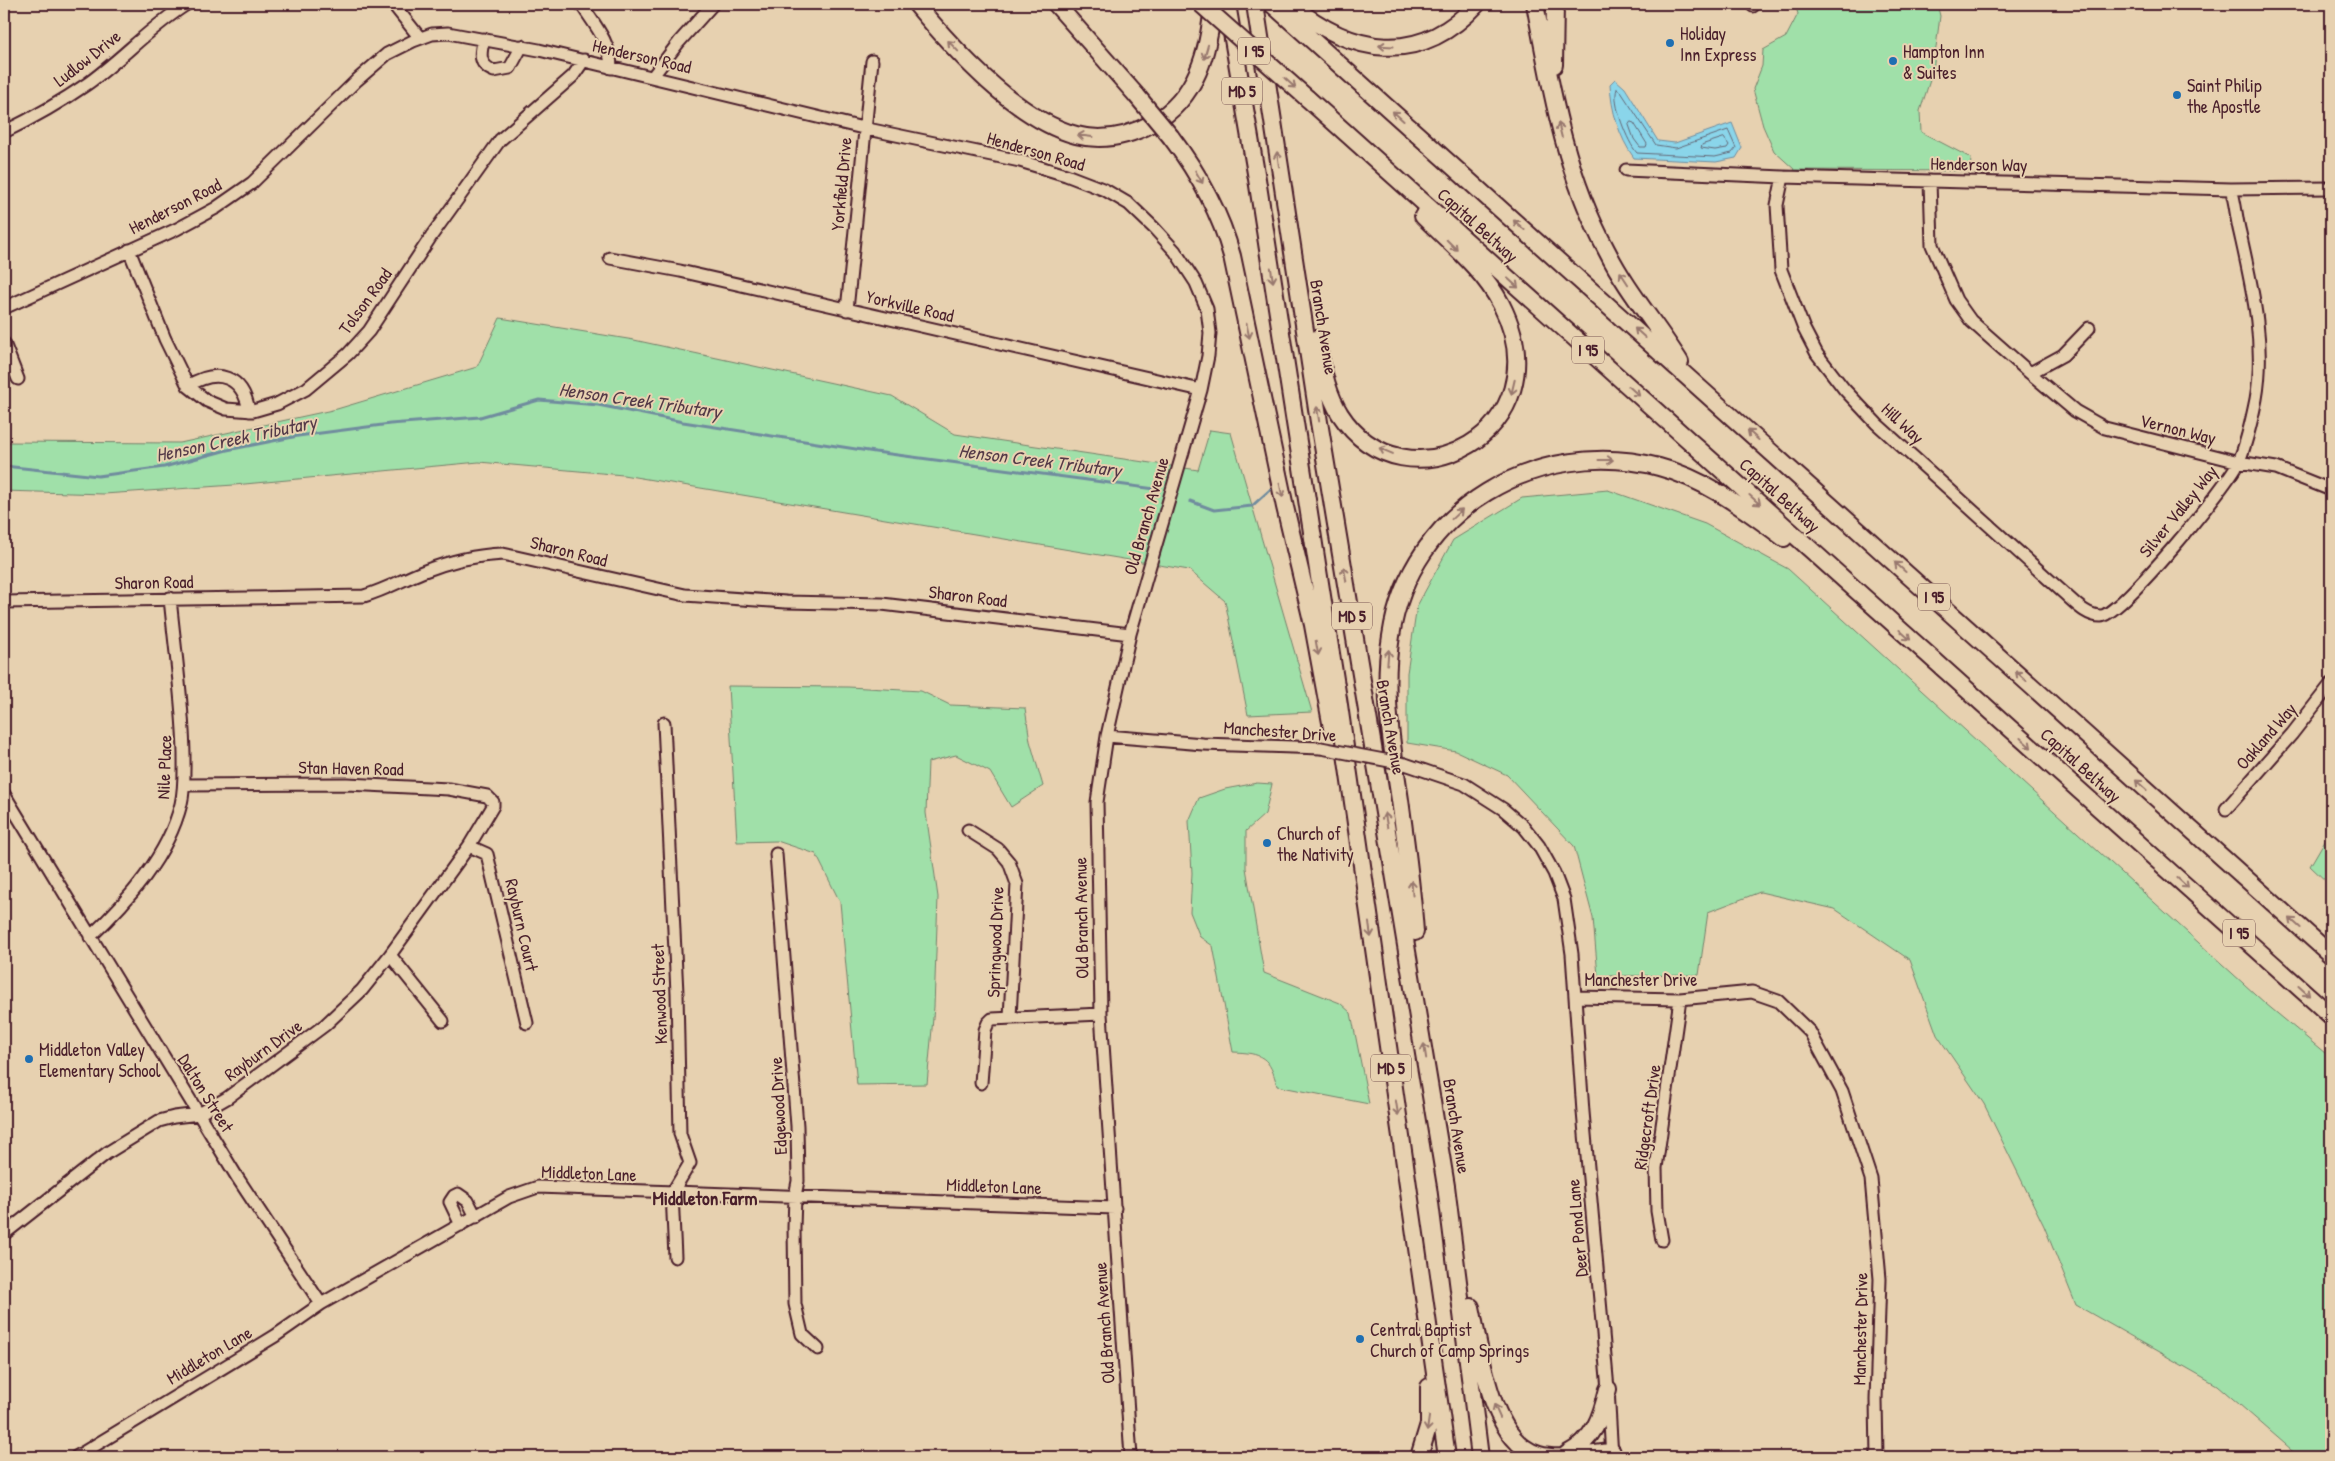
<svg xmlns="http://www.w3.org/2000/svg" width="2335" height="1461" viewBox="0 0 2335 1461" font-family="'Patrick Hand',sans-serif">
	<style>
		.green { fill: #a0e0a9; stroke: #75806a }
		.water { fill: #8ad5ea; stroke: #708c9e }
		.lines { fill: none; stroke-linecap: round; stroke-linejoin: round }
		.shore { stroke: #646877; stroke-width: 1 }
		.stream { stroke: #708c9e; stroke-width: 3 }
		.minor-casing { stroke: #4a1f2b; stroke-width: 15 }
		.highway-casing { stroke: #4a1f2b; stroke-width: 20 }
		.minor { stroke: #e7d1b0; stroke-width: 11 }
		.highway { stroke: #e7d1b0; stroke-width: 16 }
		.minor-bridge-casing { stroke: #4a1f2b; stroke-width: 15; stroke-linecap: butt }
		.highway-bridge-casing { stroke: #4a1f2b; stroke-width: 20; stroke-linecap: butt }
		.minor-bridge { stroke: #e7d1b0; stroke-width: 11 }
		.highway-bridge { stroke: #e7d1b0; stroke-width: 16 }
		.oneway { stroke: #98786e }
		.poi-dot { fill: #1f6fb2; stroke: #e7d1b0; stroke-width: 2 }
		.labels { text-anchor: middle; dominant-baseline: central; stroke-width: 4; stroke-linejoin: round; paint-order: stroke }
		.shield { fill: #e7d1b0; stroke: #795453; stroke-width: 1 }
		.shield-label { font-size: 16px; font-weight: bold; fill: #4a1f2b }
		.poi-label { font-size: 18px; fill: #4a1f2b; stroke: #e7d1b0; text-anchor: start }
		.street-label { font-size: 18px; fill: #4a1f2b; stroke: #e7d1b0 }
		.water-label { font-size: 19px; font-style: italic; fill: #543a48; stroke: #e7d1b0 }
		.neighbourhood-label { font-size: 19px; font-weight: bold; fill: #4a1f2b; stroke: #e7d1b0 }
	</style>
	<rect width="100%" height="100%" fill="#e7d1b0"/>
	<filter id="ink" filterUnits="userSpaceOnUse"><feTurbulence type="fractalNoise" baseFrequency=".02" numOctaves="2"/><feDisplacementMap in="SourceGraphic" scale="10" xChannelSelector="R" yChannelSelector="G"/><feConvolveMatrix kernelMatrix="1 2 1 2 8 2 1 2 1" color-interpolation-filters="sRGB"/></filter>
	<g filter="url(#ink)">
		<path class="green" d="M1795 4H1937L1940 16 1933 71 1920 111 1921 132 1971 158 1970 171 1795 170 1774 151 1763 126 1753 89 1762 66 1763 50 1786 37 1798 14Z
			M500 318 634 340 892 396 955 434 1198 470 1210 430 1231 433 1312 712 1248 715 1225 601 1189 570 623 475 479 462 234 485 104 494 4 491V442L180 443 337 409 477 367Z
			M1608 490 1705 524 1788 569 2266 1004 2331 1058V1457H2300L2217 1385 2076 1305 2044 1226 1984 1104 1937 1035 1910 960 1835 909 1760 892 1708 912 1699 975 1598 976 1593 918 1574 846 1507 775 1456 751 1407 743V673L1417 606 1453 540 1522 498Z
			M728 686 848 687 921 691 950 705 1025 708 1030 741 1043 786 1011 807 990 772 956 755 928 762 926 813 938 897 934 1007 927 1084 857 1085 840 902 816 854 777 841 737 842Z
			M1257 783 1272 784 1265 814 1246 831V868L1264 973 1340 1003 1351 1013 1369 1104 1277 1086C1270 1057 1262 1053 1233 1052L1213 946 1200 937 1190 912 1192 873 1189 821 1199 798 1225 789Z
			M2331 830V886L2310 866Z"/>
		<path class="water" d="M1615 79 1625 88 1658 141 1675 143 1732 123 1742 148 1736 158 1716 162 1634 158C1619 137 1611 110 1610 84Z"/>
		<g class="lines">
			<path class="shore" d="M1617 89 1621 92 1656 145 1676 148 1728 130 1736 148 1732 153 1715 157 1637 153C1628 143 1611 102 1617 89Z
				M1631 122 1634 123 1647 144 1646 147H1640L1634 139 1629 125Z
				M1724 138 1729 145 1727 148 1715 150 1701 148 1702 145Z"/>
			<path class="stream" d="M4 466 98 476 164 467 227 450 298 436 390 424 480 417 539 400 598 405 683 422 875 452 1155 489
				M1190 501 1214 510 1252 506 1272 488"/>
			<defs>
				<path id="minor" d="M393 4 420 38
					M581 4C594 24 611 43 611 68
					M1753 4V6
					M484 39C480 53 478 65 494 71L510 68 522 46
					M653 76 679 42 713 4
					M4 132C33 118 61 102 87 84 122 59 150 27 187 4
					M1626 170 1783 177 2231 189 2331 188
					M1783 177 1777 205 1781 270 1804 329 1817 354 1844 389 1877 424 2066 595C2076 604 2087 616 2101 616 2121 615 2229 484 2239 461 2247 442 2252 419 2256 399 2266 344 2252 287 2240 233 2236 218 2236 204 2231 189
					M1930 181 1932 245 1956 300 1971 321 2030 373 2063 355 2089 328
					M129 250 165 339 188 386 207 401 226 409 253 411 277 404 306 389 348 354 369 331 432 235 500 140 573 76 584 60
					M610 258 680 271 1201 390
					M4 308 177 229 216 208 252 183 357 80 387 54 413 41 432 34 448 33 539 50 863 128 1020 161 1066 175 1105 190 1129 204 1154 228 1175 251 1196 283 1207 309 1210 333 1208 356 1201 390 1130 634 1107 736 1097 802 1101 1014 1131 1457
					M847 310 872 61
					M4 343 18 379
					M2030 373 2075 411 2105 428 2239 462 2276 468 2331 490
					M188 386C217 368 243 375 249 411
					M4 602 364 596C385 590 402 580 422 572 447 562 476 555 503 554L685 595 786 602 882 604 1130 634
					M664 723 677 993 680 1134 690 1163 672 1193 675 1257
					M1107 736 1203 744 1321 748
					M1405 764 1464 784 1503 809 1524 827 1539 846 1554 873 1564 899 1572 954 1583 1112 1608 1389 1612 1457
					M4 794 237 1177 321 1304
					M2226 809 2292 734 2331 684
					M968 830 998 849 1009 862 1017 884 1010 1017
					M469 846 487 854 527 1023
					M776 854 797 1126 798 1181 795 1196 794 1228 795 1304 802 1334 818 1349
					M90 937C128 901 168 856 181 804 185 787 184 770 184 754 183 702 175 650 170 598
					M390 955 443 1021
					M1576 997 1680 999 1752 992 1778 1001 1810 1032 1842 1091 1871 1179 1880 1279 1876 1400 1877 1457
					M981 1083 985 1030 988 1023 992 1019 1101 1014
					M461 1225 450 1202 454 1196 458 1194 468 1201 476 1217
					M4 1234 107 1153 159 1121 174 1117 199 1114 227 1098 325 1025 362 990 390 955 469 846 493 806V802L487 796 449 789 347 784 184 785
					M1662 1240 1657 1211 1656 1168 1680 999
					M76 1457 275 1336 321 1304 509 1197 538 1187 1115 1208"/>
				<path id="highway" d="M916 4C954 50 1016 119 1076 135 1102 142 1129 136 1153 123 1197 98 1209 51 1213 4
					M1056 4 1137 96
					M1227 4 1257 179 1339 705 1447 1457
					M1255 4 1319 422 1446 1186 1480 1457
					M1272 4 2331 955
					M1290 4C1352 55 1419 67 1477 4
					M1535 4C1551 89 1565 174 1607 251 1627 291 1657 325 1680 362
					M1554 65 1555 4
					M1307 98 2331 1016
					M1171 137C1199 174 1220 212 1232 256L1285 507 1313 625 1332 728
					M1316 339C1322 365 1326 391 1340 414 1405 515 1566 431 1501 304 1483 269 1450 243 1423 216
					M1415 932C1412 887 1406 844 1400 800 1392 746 1382 691 1391 636 1410 509 1538 436 1659 467 1706 479 1746 510 1784 538
					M1471 1307C1480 1348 1490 1442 1539 1455 1560 1461 1589 1454 1612 1452
					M1567 1454C1594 1440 1601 1418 1608 1389
					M1419 1457 1429 1424V1387"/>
			</defs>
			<use href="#minor" class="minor-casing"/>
			<use href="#highway" class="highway-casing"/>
			<use href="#minor" class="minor"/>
			<use href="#highway" class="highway"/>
			<defs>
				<path id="minor-bridge" d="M1321 748 1405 764"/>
				<path id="highway-bridge" d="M1201 4 1307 98
					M1137 96 1171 137"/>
			</defs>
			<use href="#minor-bridge" class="minor-bridge-casing"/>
			<use href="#highway-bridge" class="highway-bridge-casing"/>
			<use href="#minor-bridge" class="minor-bridge"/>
			<use href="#highway-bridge" class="highway-bridge"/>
		</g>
		<defs><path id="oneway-shaft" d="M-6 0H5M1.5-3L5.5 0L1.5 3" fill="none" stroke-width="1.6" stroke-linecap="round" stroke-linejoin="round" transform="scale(1.25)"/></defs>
		<g class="oneway">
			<use href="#oneway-shaft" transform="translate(953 46) rotate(-134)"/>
			<use href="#oneway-shaft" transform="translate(1386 46) rotate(-177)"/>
			<use href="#oneway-shaft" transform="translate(1206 52) rotate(106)"/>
			<use href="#oneway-shaft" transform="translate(1290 83) rotate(42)"/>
			<use href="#oneway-shaft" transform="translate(1398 116) rotate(-138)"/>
			<use href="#oneway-shaft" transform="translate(1560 130) rotate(-104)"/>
			<use href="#oneway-shaft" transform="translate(1085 136) rotate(-173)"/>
			<use href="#oneway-shaft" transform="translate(1278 159) rotate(-98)"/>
			<use href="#oneway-shaft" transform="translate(1199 177) rotate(60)"/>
			<use href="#oneway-shaft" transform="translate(1519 225) rotate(-138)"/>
			<use href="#oneway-shaft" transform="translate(1452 245) rotate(45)"/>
			<use href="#oneway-shaft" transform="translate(1272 275) rotate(81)"/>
			<use href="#oneway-shaft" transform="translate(1624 278) rotate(-123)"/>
			<use href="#oneway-shaft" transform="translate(1513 283) rotate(42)"/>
			<use href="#oneway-shaft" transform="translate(1248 331) rotate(78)"/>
			<use href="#oneway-shaft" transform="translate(1640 333) rotate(-138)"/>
			<use href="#oneway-shaft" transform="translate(1513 387) rotate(103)"/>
			<use href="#oneway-shaft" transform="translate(1634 391) rotate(42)"/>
			<use href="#oneway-shaft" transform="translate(1318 414) rotate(-99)"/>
			<use href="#oneway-shaft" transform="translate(1753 435) rotate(-138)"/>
			<use href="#oneway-shaft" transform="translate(1386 451) rotate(-157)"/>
			<use href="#oneway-shaft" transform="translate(1606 460)"/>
			<use href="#oneway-shaft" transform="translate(1281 490) rotate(78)"/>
			<use href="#oneway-shaft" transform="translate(1755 500) rotate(42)"/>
			<use href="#oneway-shaft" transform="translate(1457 514) rotate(-43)"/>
			<use href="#oneway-shaft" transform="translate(1900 567) rotate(-138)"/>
			<use href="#oneway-shaft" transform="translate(1345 574) rotate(-100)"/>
			<use href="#oneway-shaft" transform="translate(1905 635) rotate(42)"/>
			<use href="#oneway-shaft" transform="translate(1317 648) rotate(80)"/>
			<use href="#oneway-shaft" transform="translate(1388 657) rotate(-85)"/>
			<use href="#oneway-shaft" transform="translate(2021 676) rotate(-138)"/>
			<use href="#oneway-shaft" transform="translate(2026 743) rotate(42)"/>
			<use href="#oneway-shaft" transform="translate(2141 785) rotate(-138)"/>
			<use href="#oneway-shaft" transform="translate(1386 820) rotate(-100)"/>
			<use href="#oneway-shaft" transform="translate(2183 883) rotate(42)"/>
			<use href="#oneway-shaft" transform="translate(1412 888) rotate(-94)"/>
			<use href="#oneway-shaft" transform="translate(2295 923) rotate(-138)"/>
			<use href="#oneway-shaft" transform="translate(1370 930) rotate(82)"/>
			<use href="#oneway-shaft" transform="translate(2304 991) rotate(42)"/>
			<use href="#oneway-shaft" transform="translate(1425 1051) rotate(-99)"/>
			<use href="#oneway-shaft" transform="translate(1397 1108) rotate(81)"/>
			<use href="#oneway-shaft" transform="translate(1497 1411) rotate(-114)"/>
			<use href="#oneway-shaft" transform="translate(1428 1424) rotate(98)"/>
		</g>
	</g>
	<g class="poi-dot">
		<circle cx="1670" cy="43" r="5"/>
		<circle cx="1893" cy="61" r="5"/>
		<circle cx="2177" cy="95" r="5"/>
		<circle cx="1267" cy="843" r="5"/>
		<circle cx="29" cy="1059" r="5"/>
		<circle cx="1360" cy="1339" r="5"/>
	</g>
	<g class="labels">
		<g class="shield">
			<rect x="1238" y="37.5" width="32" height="27" rx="4"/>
			<rect x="1222" y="77.5" width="40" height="27" rx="4"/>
			<rect x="1572" y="336.5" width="32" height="27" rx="4"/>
			<rect x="1918" y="583.5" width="32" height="27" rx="4"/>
			<rect x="1332" y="602.5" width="40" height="27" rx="4"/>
			<rect x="2223" y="919.5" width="32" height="27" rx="4"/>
			<rect x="1371" y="1054.5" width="40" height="27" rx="4"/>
		</g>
		<g class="shield-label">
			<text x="1254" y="51">I 95</text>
			<text x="1242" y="91">MD 5</text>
			<text x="1588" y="350">I 95</text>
			<text x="1934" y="597">I 95</text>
			<text x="1352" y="616">MD 5</text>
			<text x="2239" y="933">I 95</text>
			<text x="1391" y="1068">MD 5</text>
		</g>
		<g class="poi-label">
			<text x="1680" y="33">Holiday<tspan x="1680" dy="21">Inn Express</tspan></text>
			<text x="1903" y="51">Hampton Inn<tspan x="1903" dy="21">&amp; Suites</tspan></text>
			<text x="2187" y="85">Saint Philip<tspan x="2187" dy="21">the Apostle</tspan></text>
			<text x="1277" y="833">Church of<tspan x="1277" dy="21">the Nativity</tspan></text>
			<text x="39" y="1049">Middleton Valley<tspan x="39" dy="21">Elementary School</tspan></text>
			<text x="1370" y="1329">Central Baptist<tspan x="1370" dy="21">Church of Camp Springs</tspan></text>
		</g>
		<g class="street-label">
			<text transform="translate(642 56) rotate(13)">Henderson Road</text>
			<text transform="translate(87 58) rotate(-38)">Ludlow Drive</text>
			<text transform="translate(1036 151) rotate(16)">Henderson Road</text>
			<text transform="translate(1979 164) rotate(1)">Henderson Way</text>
			<text transform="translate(841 184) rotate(-85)">Yorkfield Drive</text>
			<text transform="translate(175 206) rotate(-27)">Henderson Road</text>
			<text transform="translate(1478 225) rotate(42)">Capital Beltway</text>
			<text transform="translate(365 301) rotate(-54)">Tolson Road</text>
			<text transform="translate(910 306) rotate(13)">Yorkville Road</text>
			<text transform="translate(1324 327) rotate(81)">Branch Avenue</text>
			<text transform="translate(1903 423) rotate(43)">Hill Way</text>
			<text transform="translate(2178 429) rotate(14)">Vernon Way</text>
			<text transform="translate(1780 495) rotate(42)">Capital Beltway</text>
			<text transform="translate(2178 511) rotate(-51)">Silver Valley Way</text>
			<text transform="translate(1146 516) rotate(-74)">Old Branch Avenue</text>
			<text transform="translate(569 551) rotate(14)">Sharon Road</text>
			<text transform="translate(154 582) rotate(-1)">Sharon Road</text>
			<text transform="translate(968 596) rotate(7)">Sharon Road</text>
			<text transform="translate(1391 727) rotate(80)">Branch Avenue</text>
			<text transform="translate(1280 731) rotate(4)">Manchester Drive</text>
			<text transform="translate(2266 736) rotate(-49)">Oakland Way</text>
			<text transform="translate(2081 765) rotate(42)">Capital Beltway</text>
			<text transform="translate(164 767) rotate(-88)">Nile Place</text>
			<text transform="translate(351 768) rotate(1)">Stan Haven Road</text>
			<text transform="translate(1081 918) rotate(-91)">Old Branch Avenue</text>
			<text transform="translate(522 925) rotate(77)">Rayburn Court</text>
			<text transform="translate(995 942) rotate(-88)">Springwood Drive</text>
			<text x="1641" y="979">Manchester Drive</text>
			<text transform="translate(659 994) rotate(-92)">Kenwood Street</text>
			<text transform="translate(263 1050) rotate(-36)">Rayburn Drive</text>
			<text transform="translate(206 1093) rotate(58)">Dalton Street</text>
			<text transform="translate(778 1106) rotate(-93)">Edgewood Drive</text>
			<text transform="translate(1647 1117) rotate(-82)">Ridgecroft Drive</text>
			<text transform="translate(1457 1126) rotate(81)">Branch Avenue</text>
			<text transform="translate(589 1173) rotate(2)">Middleton Lane</text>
			<text transform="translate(994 1186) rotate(2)">Middleton Lane</text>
			<text transform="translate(1577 1228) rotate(-95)">Deer Pond Lane</text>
			<text transform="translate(1104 1323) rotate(-94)">Old Branch Avenue</text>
			<text transform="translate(1860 1329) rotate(-89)">Manchester Drive</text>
			<text transform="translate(209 1355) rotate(-31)">Middleton Lane</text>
		</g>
		<g class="water-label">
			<text transform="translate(640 400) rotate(8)">Henson Creek Tributary</text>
			<text transform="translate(236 438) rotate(-12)">Henson Creek Tributary</text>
			<text transform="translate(1040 460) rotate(7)">Henson Creek Tributary</text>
		</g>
		<g class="neighbourhood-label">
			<text x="705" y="1198">Middleton Farm</text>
		</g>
	</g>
	<rect width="2335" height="1461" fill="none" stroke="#e7d1b0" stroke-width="20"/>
	<rect x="10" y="10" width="2315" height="1441" fill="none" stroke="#4a1f2b" stroke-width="2" filter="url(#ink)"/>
</svg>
